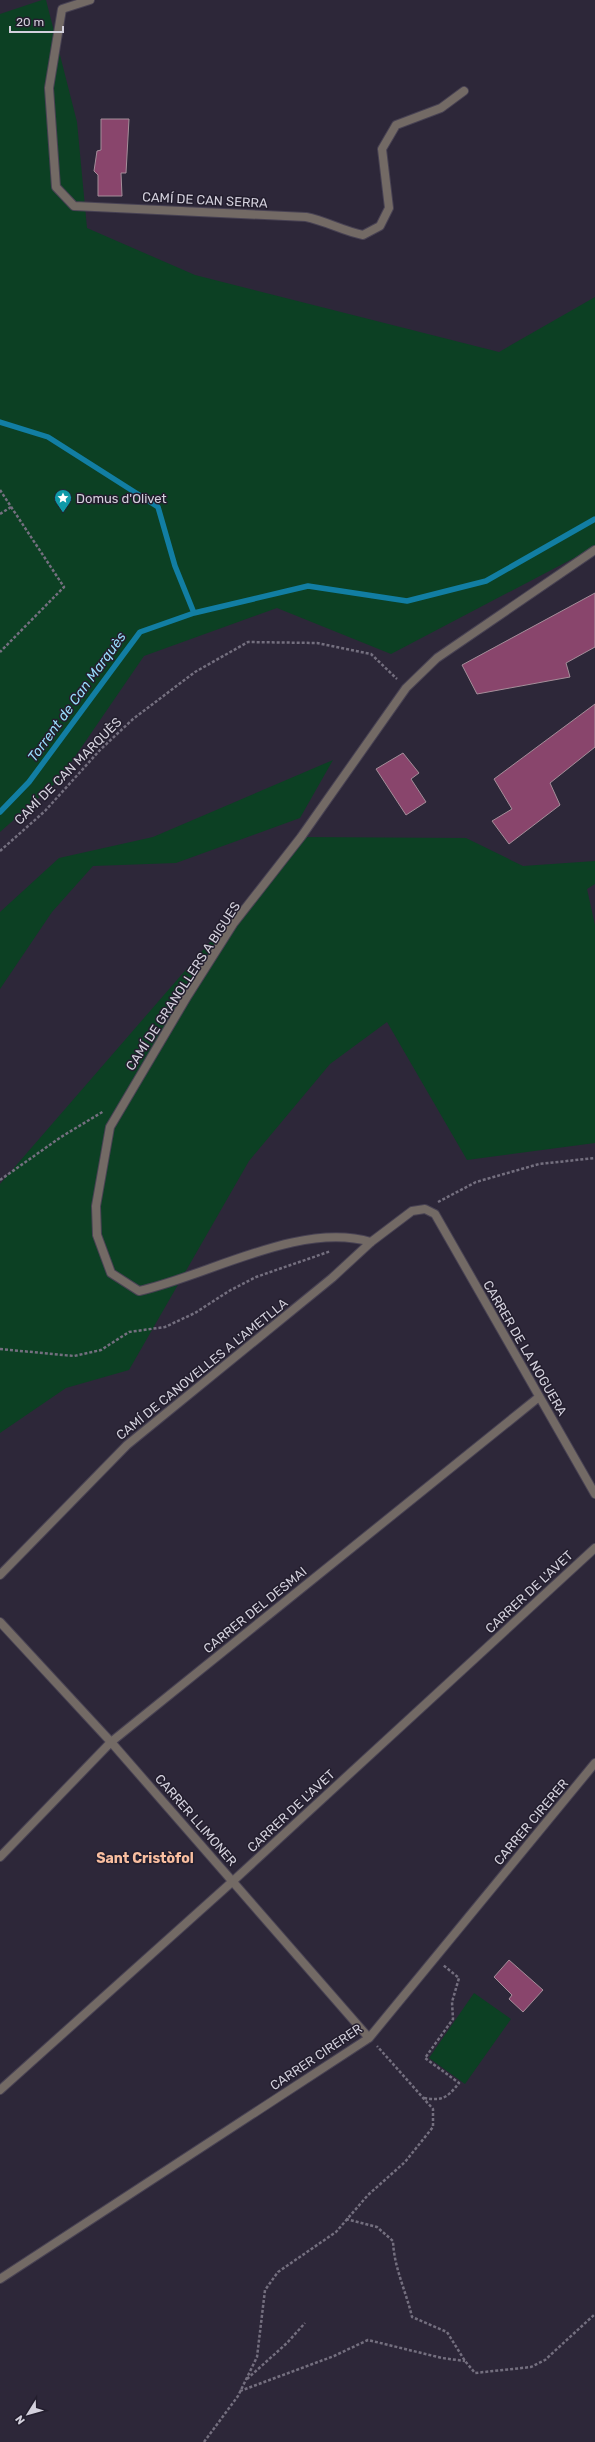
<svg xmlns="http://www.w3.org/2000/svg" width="595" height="2442" viewBox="0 0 595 2442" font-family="Rubik,sans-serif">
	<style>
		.green { fill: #0c4023 }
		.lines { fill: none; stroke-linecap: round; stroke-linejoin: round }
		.stream { stroke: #127ea3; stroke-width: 5.5 }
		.building { fill: #89456c; stroke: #a58e9a }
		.minor-casing { stroke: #484253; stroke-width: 10 }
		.path { stroke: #746f7f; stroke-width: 2.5; stroke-dasharray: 3 2; stroke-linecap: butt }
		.minor { stroke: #736a65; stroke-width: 8 }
		.labels { text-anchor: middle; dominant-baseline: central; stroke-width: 3; stroke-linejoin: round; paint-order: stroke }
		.street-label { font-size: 13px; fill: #d3d0dc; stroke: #231e2e }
		.poi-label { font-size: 13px; fill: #d3d0dc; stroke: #231e2e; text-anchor: start }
		.water-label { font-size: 14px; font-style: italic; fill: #97dbfa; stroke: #231e2e }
		.neighbourhood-label { font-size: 14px; font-weight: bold; fill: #f9bea0; stroke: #231e2e }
	</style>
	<rect width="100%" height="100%" fill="#2d2739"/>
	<path class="green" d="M42 0H46L77 122 87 228 195 275 499 352 595 297V547L391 654 277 608 144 656 59 780 0 832V14Z
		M333 760 300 818 176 863 93 866 52 912 0 989V912L59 858 153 837Z
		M301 837 466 838 523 866 595 861V884L587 889 595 925V1143L467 1160 387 1022 330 1064 249 1161 129 1370 66 1388 0 1433V1184Z
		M474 1993 511 2019 465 2084 429 2058Z"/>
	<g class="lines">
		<path class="stream" d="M0 422 48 437 158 507 175 566 194 613
			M0 812 29 782 140 632 194 613 308 586 407 601 486 581 595 519"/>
	</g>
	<path class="building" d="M101 119H129L126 173H121L122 196H98V175L94 171 97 151 101 150Z
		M595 593V647L566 663 570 677 477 694 462 665Z
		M595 704V747L550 783 560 805 509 844 492 821 512 809 494 779Z
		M403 753 419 773 411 779 426 802 406 815 376 769Z
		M509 1960 543 1990 523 2012 509 1999 512 1995 494 1977Z"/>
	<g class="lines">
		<defs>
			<path id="minor" d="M90 0 62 9 49 88 56 187 74 206 306 217C326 221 343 231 363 235L380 226 389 208 382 149 396 125 441 108 464 91
				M371 1242C300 1221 210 1275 139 1291L111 1273 97 1235 96 1206 110 1127 188 995 233 924 301 837 406 688 437 658 595 550
				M0 1575 127 1445 332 1278 371 1242 412 1211 425 1209 435 1214 595 1494
				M0 1622 111 1742 369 2038
				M0 1857 111 1742 539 1397
				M0 2090 233 1881 595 1548
				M0 2279 369 2038 595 1763"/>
		</defs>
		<use href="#minor" class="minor-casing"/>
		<path class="path" d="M0 490 64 587 0 652
			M0 514 11 507
			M0 851 45 811 100 750 133 719 195 672 248 642 317 643 371 654 397 679
			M0 1180 61 1137 104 1111
			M438 1202 476 1182 539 1164 595 1158
			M0 1349 74 1356 101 1350 129 1332 165 1327 195 1313 229 1291 256 1277 331 1251
			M424 2098C443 2101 447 2098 459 2083L425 2058 453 2019 452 2002 459 1978 443 1965
			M346 2219 377 2227 393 2241C394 2268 406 2291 412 2317L447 2332 465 2361 475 2373 531 2367 545 2360 595 2314
			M247 2379 287 2343 305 2323
			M240 2391 334 2356 368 2340 442 2358 465 2361
			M204 2442 238 2396 257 2357 265 2290 278 2272 336 2232 368 2195 405 2162 433 2127V2109L377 2046"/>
		<use href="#minor" class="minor"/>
	</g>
	<defs>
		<symbol id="sight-pin" viewBox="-11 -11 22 30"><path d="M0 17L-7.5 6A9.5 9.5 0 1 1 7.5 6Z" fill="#0f9aa8" stroke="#231e2e"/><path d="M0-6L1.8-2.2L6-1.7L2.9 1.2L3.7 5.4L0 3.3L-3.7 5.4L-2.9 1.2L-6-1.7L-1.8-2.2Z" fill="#fff"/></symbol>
	</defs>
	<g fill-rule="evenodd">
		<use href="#sight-pin" x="53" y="488" width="20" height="27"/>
	</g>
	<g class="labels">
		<g class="street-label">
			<text transform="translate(205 200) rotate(3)">CAMÍ DE CAN SERRA</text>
			<text transform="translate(68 771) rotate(-45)">CAMÍ DE CAN MARQUÈS</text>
			<text transform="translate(183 986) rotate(-57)">CAMÍ DE GRANOLLERS A BIGUES</text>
			<text transform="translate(525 1348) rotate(60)">CARRER DE LA NOGUERA</text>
			<text transform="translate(202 1369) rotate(-39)">CAMÍ DE CANOVELLES A L'AMETLLA</text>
			<text transform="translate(529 1592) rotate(-43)">CARRER DE L'AVET</text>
			<text transform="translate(255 1610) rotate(-39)">CARRER DEL DESMAI</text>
			<text transform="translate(291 1811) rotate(-43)">CARRER DE L'AVET</text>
			<text transform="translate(196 1820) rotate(49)">CARRER LLIMONER</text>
			<text transform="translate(531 1822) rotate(-50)">CARRER CIRERER</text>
			<text transform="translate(316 2057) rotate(-34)">CARRER CIRERER</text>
		</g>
		<g class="poi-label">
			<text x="76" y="498">Domus d'Olivet</text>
		</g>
		<g class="water-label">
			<text transform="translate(77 697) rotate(-54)">Torrent de Can Marquès</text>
		</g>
		<g class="neighbourhood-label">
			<text x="145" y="1858">Sant Cristòfol</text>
		</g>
	</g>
	<g transform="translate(28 2414) rotate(233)" stroke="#231e2e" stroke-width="3" paint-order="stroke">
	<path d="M0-3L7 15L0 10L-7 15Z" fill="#d3d0dc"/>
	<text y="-6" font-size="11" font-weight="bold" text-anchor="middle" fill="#d3d0dc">N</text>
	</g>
	<path d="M10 26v6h53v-6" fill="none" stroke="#d3d0dc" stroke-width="2"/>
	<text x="16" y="26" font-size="12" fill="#d3d0dc" stroke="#231e2e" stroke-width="3" paint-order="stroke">20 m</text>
</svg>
